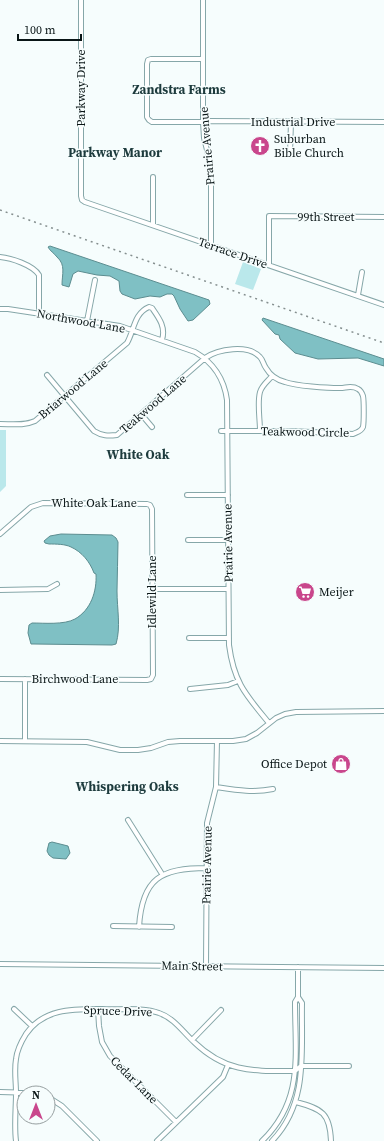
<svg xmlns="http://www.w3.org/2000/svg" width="384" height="1141" viewBox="0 0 384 1141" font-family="'Source Serif 4',serif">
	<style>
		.green { fill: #bae8eb }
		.water { fill: #7fc0c4; stroke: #5c8d90 }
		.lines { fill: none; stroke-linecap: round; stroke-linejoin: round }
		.minor-casing { stroke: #86a7a9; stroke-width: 6 }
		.minor { stroke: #fff; stroke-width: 4 }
		.rail { stroke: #858f8f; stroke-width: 1.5; stroke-dasharray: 2 4; stroke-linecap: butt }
		.labels { text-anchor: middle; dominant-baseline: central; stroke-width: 3; stroke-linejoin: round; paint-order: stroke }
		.street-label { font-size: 12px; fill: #091516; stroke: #f6fdfd }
		.poi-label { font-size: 12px; fill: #091516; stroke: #f6fdfd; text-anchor: start }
		.neighbourhood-label { font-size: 13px; font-weight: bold; fill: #1d3b3d; stroke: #f6fdfd }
	</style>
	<rect width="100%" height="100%" fill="#f6fdfd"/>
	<path class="green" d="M243 262 261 269 253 290 235 284Z
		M0 430H6V486L0 492Z"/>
	<path class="water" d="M50 246 209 300 210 304 193 320 188 321 180 309 174 296 172 294H167L160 297 150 296 135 299 122 294 120 291 119 281 110 276 97 275 78 271 73 274 69 287 62 285C62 274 66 265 57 257 54 253 50 251 48 247Z
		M263 318 384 359V366L358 358 318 359 295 353 280 339 279 335 275 334 262 320Z
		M61 534 112 535 116 538 118 542C118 558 117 575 117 591 117 609 121 627 116 644L112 645 34 644H31L28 633 29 625 32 623C44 623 64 625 75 619 91 610 97 591 96 574L94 573C90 562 82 552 71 547 65 544 56 544 49 544L45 543 44 541 50 536Z
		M52 842 68 846 70 853 66 859 53 858 49 855 47 851 49 843Z"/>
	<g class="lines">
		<defs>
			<path id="minor" d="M81 0V196L82 200 85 202 384 305
				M203 0V122L204 138 211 166V245
				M203 59H151L148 60 147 64V117L149 120 152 122H203L210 121 384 122
				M290 153 291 122
				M153 177V225
				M0 257C11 258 33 265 39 275V313
				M269 265V216L384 217
				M358 295 362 272
				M0 309H8L120 326 195 352C214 363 224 378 227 400L229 645C234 683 246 695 269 723
				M87 321 95 280
				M47 375 94 431C102 436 108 436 117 435L205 358C218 349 248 344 260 357 263 360 263 364 266 368 270 375 277 380 285 382 296 386 327 388 340 388 346 388 352 385 358 389 360 390 362 393 363 396 364 401 364 422 363 427 361 432 357 432 353 434L290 431H221
				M141 414 152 427
				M0 424C12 424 24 426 35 421L127 343C134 331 134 313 149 307L152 308C159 318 166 327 162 340
				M260 431C260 419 257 403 260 392 262 385 268 381 272 376
				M187 495H228
				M0 534 31 507 43 503 147 504 150 505 152 509 153 675 151 679 147 680 0 679
				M188 540H228
				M153 589H228
				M0 590 48 589 57 584
				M189 638H229
				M190 689 228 685 238 681
				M0 741 87 742 120 750H138L151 748 168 742 180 741H233L246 739 257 733 276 718 285 714 296 712 384 711
				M25 741V679
				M216 787C236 790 253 793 273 789
				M128 820 162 874
				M113 926 172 927
				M139 927C142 878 161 868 207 868
				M0 964 384 968
				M206 966 207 823 216 787 217 741
				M14 1009 32 1026
				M98 1009 99 1026 102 1042 110 1056 176 1122
				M192 1040 221 1010
				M295 1071 301 1066H349
				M0 1092 34 1093
				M48 1097 62 1106 97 1141
				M296 1102C322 1109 330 1113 331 1141
				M16 1141C14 1125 16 1108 16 1093 16 1082 14 1070 16 1059 17 1050 21 1042 26 1034 44 1008 73 1009 102 1009 119 1010 143 1007 159 1013 174 1018 183 1032 194 1042 226 1073 254 1071 295 1071
				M157 1141 223 1077 228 1065
				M262 1141C304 1100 295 1056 295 1002L298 997
				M272 1141C309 1103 301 1051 302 1003L298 997V967"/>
		</defs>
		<use href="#minor" class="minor-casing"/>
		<use href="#minor" class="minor"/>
		<path class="rail" d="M0 210 384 343"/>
	</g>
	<defs>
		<symbol id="church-disc" viewBox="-11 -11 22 22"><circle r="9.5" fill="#c9468c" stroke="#f6fdfd"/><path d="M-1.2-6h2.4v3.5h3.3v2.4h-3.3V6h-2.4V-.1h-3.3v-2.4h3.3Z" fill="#fff"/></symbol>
		<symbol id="supermarket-disc" viewBox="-11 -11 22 22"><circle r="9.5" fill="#c9468c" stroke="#f6fdfd"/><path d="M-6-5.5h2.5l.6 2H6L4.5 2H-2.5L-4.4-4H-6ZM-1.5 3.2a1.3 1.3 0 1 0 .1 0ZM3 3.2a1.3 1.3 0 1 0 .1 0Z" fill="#fff"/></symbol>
		<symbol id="shop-disc" viewBox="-11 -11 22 22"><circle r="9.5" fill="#c9468c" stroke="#f6fdfd"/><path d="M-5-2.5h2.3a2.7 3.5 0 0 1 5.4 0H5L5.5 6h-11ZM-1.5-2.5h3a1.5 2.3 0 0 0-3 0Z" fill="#fff"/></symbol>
	</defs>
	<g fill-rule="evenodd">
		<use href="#church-disc" x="249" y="135" width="22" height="22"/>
		<use href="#supermarket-disc" x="294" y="581" width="22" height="22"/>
		<use href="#shop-disc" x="330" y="753" width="22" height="22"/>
	</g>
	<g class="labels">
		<g class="street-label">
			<text transform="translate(81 88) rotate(-90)">Parkway Drive</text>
			<text x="293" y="122">Industrial Drive</text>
			<text transform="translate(207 146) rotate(-95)">Prairie Avenue</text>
			<text x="326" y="217">99th Street</text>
			<text transform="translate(233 253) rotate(19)">Terrace Drive</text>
			<text transform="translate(81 321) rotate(10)">Northwood Lane</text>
			<text transform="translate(73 389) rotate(-40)">Briarwood Lane</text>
			<text transform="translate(153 404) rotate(-41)">Teakwood Lane</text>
			<text transform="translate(305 432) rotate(1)">Teakwood Circle</text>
			<text x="94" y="503">White Oak Lane</text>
			<text transform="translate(228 543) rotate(-91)">Prairie Avenue</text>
			<text transform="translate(152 592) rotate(-90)">Idlewild Lane</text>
			<text x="75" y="679">Birchwood Lane</text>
			<text transform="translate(207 865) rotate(-89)">Prairie Avenue</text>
			<text transform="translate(192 966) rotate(1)">Main Street</text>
			<text transform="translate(118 1011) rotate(2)">Spruce Drive</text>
			<text transform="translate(134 1080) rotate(45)">Cedar Lane</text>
		</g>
		<g class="poi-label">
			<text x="274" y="139">Suburban<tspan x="274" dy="14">Bible Church</tspan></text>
			<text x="319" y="592">Meijer</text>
			<text x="327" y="764" text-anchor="end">Office Depot</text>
		</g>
		<g class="neighbourhood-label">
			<text x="179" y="89">Zandstra Farms</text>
			<text x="115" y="152">Parkway Manor</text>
			<text x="138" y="454">White Oak</text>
			<text x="127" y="786">Whispering Oaks</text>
		</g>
	</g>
	<g transform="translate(36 1105)"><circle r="19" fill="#f6fdfd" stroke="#97a0a1"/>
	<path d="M0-3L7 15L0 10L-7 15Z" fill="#c9468c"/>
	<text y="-6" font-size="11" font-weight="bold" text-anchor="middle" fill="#091516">N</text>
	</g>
	<path d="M18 34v6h63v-6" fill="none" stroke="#091516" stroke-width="2"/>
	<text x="24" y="34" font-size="12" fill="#091516" stroke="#f6fdfd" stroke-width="3" paint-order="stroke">100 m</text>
</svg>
